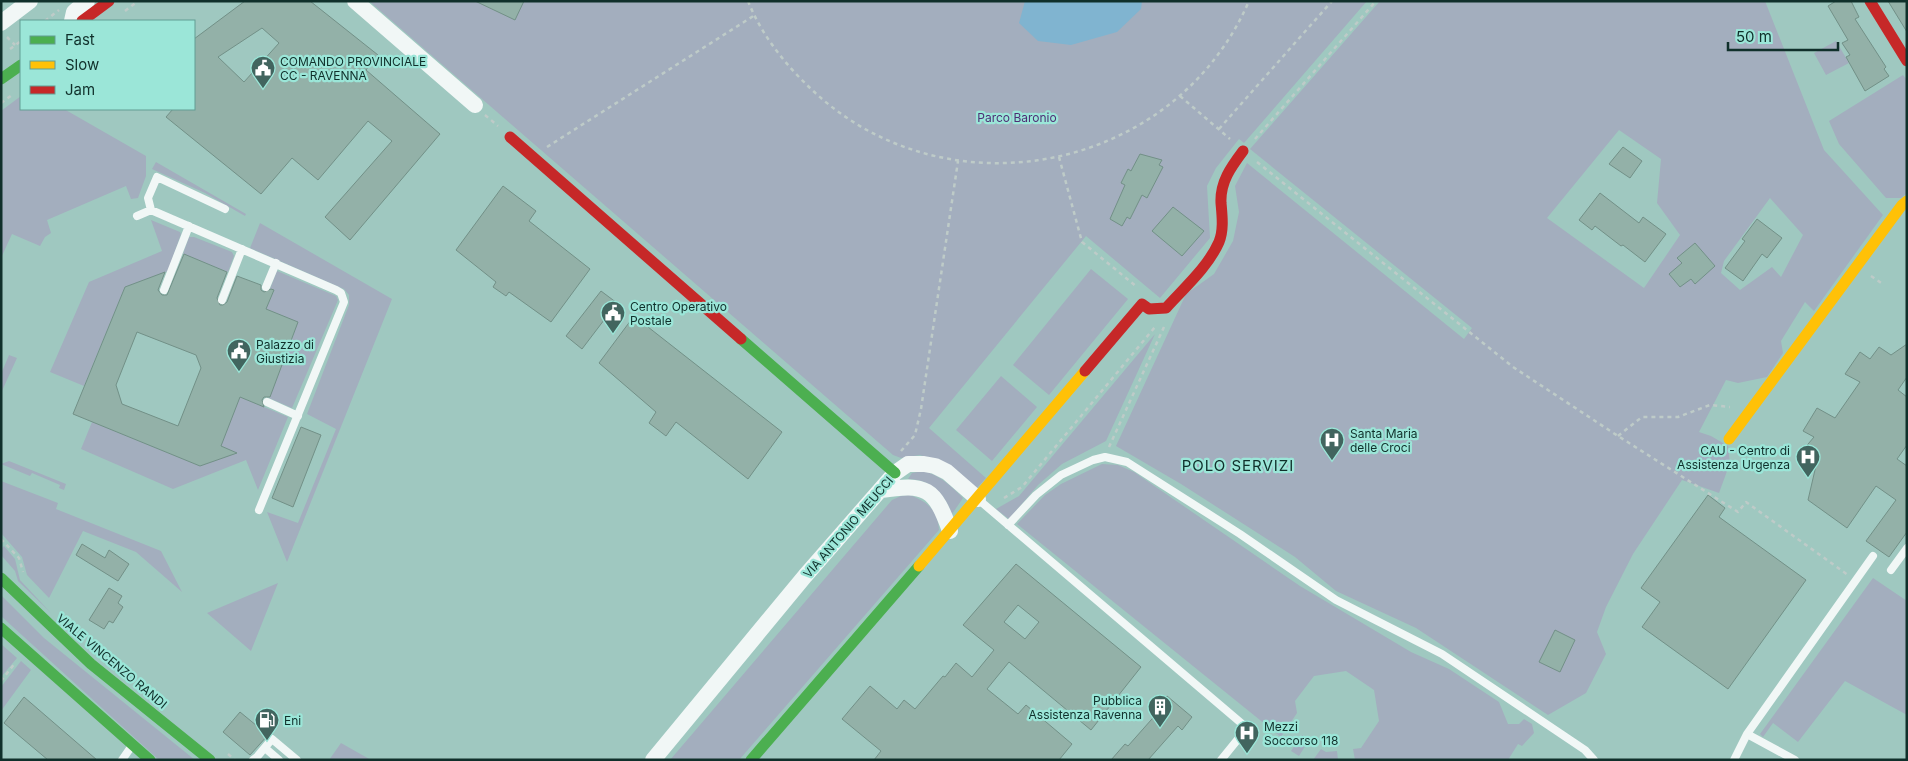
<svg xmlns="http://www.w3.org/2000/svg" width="1908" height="761" viewBox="0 0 1908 761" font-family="Inter,sans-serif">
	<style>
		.green { fill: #a3aebe; fill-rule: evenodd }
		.water { fill: #80b4d0 }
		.building { fill: #93b1a8; stroke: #729087; fill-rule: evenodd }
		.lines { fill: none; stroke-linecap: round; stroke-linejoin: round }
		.path { stroke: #becbc8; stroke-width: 2.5; stroke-dasharray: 4 4; stroke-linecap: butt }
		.lane { stroke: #f1f7f6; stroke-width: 8 }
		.street { stroke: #f1f7f6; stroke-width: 16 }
		.fast { stroke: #4caf50; stroke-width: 11 }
		.slow { stroke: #ffc107; stroke-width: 11 }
		.jam { stroke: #c62828; stroke-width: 11 }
		.labels { text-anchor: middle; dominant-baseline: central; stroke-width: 4.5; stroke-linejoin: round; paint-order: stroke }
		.poi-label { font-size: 12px; fill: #10302b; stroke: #9be6d8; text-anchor: start }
		.park-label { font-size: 12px; fill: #4e2e75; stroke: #9be6d8 }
		.street-label { font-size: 12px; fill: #10302b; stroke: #9be6d8 }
		.quarter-label { font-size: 15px; letter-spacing: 1px; fill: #10302b; stroke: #9be6d8 }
	</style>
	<rect width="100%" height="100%" fill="#9fc8c0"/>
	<path class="green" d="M369 1H1367L1244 143 1239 139 1216 168 1207 186 1210 238 1160 298 1086 236 929 428 986 478 976 489 934 460 920 455 901 458 893 455Z
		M1380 1H1765L1824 150 1883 215 1814 311 1805 302 1781 341 1783 353 1767 377 1738 383 1726 380 1699 432 1711 436 1728 446 1730 463 1719 493 1682 480 1633 554 1606 607 1597 632 1606 654 1586 693 1548 715 1416 628 1336 591 1295 557 1181 484 1116 446 1186 294 1214 274 1233 241 1239 212 1235 186 1247 163 1464 339 1472 328 1250 149ZM1619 130 1661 159 1657 203 1680 235 1644 288 1547 218ZM1770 198 1803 235 1781 277 1772 267 1740 290 1721 273 1724 261Z
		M1836 41 1849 63 1826 75 1814 53Z
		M1903 75 1907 80V193L1901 198H1886L1839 144 1829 121Z
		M21 96V109H64L146 156V176L138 198 131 199 126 186 47 220 51 233 45 237 40 246 12 234 1 258V111Z
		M156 162 246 214 245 216 205 193 152 169Z
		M151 220 180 232 181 234 168 271 125 287 84 386 50 372 89 282 162 251Z
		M260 223 392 299 287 562 267 512 298 523 336 429 307 414 349 305V295L344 289 250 248Z
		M189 237H194L232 252 234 256 228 272 183 254Z
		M1091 269 1128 299 1049 395 1013 365Z
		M277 271 336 296 338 300 292 408 269 398 294 334 288 318 266 309 274 291 270 289Z
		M1155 334 1106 441 1062 464 1038 485 1009 519 996 509 1019 496Z
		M9 355 17 358 1 393V374Z
		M1001 376 1037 407 992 461 956 430Z
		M240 397 288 417 258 490 246 460 173 489 81 449 92 422 200 466 236 453 216 444Z
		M9 461 66 484 64 490 59 488 60 485 32 473 30 476 1 464Z
		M1102 464 1118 465 1134 472 1300 586 1411 652 1449 669 1499 702 1508 724H1519L1524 719 1532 724 1534 733 1522 746 1518 744 1508 760H1355L1353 749 1361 748 1379 721 1374 690 1346 671 1314 676 1295 701 1297 713 1281 737 1017 524 1045 495 1061 484Z
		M923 471C940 475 951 486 963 498L952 514C944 493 932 480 908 479L912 473Z
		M1 481 58 503 56 509 161 551 182 592 136 552 83 531 49 598 27 575 22 557 1 533Z
		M909 495C927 501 938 510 939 530L739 760H670L892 500 901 496Z
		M4 546 15 559 20 580 51 613 18 581 15 571 1 555V549Z
		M1873 578 1907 601V715L1845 681 1798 742 1773 723 1763 737 1760 734Z
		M278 583 251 651 207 613Z
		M1 595 44 638 195 760H159L1 616Z
		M1 644 17 658 1 677Z
		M21 661 31 670 1 711V687Z
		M1302 735 1309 740 1299 756 1291 751Z
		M341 743 371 760H329Z
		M1321 749 1326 752 1337 751 1338 760H1313Z"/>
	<path class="water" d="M1025 1H1142L1141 9 1117 32 1071 45 1038 41 1019 23Z"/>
	<path class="building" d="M245 1H310L378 55 366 70 440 134 350 240 325 217 392 141 368 121 318 180 292 158 261 194 166 117 173 109H194V39ZM262 28 279 43 244 82 218 57Z
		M475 1H524L515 20Z
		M1836 1H1851L1859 17 1855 19 1886 67 1884 69 1889 76 1865 91 1846 57 1850 55 1842 43 1848 40 1828 6Z
		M1888 1H1907V32Z
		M1623 147 1642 161 1630 178 1609 164Z
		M1140 154 1162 160 1159 165 1163 167 1147 198 1142 195 1130 219 1127 217 1122 226 1110 219 1125 185 1121 183 1128 169 1131 171Z
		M503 186 536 211 529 221 590 269 551 322 509 292 506 296 493 287 496 282 456 250Z
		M1600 193 1639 223 1643 217 1666 234 1645 262 1623 245 1621 246 1595 226 1592 230 1579 220Z
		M1173 207 1204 231 1182 256 1152 231Z
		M1757 219 1782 238 1767 258 1762 254 1743 281 1725 268 1745 241 1742 239Z
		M1695 243 1715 266 1695 284 1691 279 1680 287 1669 274 1682 263 1677 258Z
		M184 254 227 272 217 298 220 305H223L227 302 237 276 261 285V290L264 292 271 289 274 290 266 309 298 322 270 397H264L262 400 264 407 240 397 221 446 237 453 200 466 73 414 125 287 165 272 158 290 162 295H167ZM137 332 196 355 201 368 178 426 122 404 116 385Z
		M601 291 617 303 582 349 566 336Z
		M634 316 782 432 748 479 676 422 666 436 649 423 656 412 599 363Z
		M1907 344V377L1898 390 1907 397V445L1897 459 1907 466V532L1889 557 1866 541 1896 500 1876 486 1847 528 1808 500 1818 457 1803 450 1814 437 1803 431 1817 408 1835 418 1860 382 1845 374 1860 352 1870 359 1879 347 1891 355Z
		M301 427 321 435 293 507 272 498Z
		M1708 495 1725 508 1719 517 1806 580 1728 689 1642 627 1660 602 1641 588Z
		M82 544 105 558 109 550 129 564 118 581 76 555Z
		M1016 564 1141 667 1091 730 1009 662 987 689 1018 714 1026 705 1072 744 1059 760H874L881 751 842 719 870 686 897 709 904 700 915 709 943 676 945 677 956 663 972 677 994 650 963 625ZM1018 605 1039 622 1025 639 1004 622Z
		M109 588 122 596 118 603 123 607 113 623 109 621 104 629 89 620Z
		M1555 630 1575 640 1560 672 1539 662Z
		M1167 696 1192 717 1182 730 1178 726 1148 760H1111L1125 744 1128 746 1159 711 1156 708Z
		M24 697 97 760H48L4 723Z
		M240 712 268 735 250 755 223 732Z"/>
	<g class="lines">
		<path class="path" d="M748 1C761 34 784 63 809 87 943 218 1174 174 1249 1
			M125 11 138 1
			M45 21 59 10
			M7 37 15 45
			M10 49 21 41
			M1180 96 1230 139
			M1 103 12 95
			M485 115 498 126
			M1219 129 1332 1
			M1255 139 1376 1
			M547 147 755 15
			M1059 157 1082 242 1137 287
			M1257 162 1513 367 1618 436 1738 512 1746 502 1848 575
			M1871 276 1884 285
			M1618 436 1642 417H1678L1710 405 1730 407
			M1109 447 1164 327
			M901 451 915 435 921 409 958 161
			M1004 498 1022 487 1155 327
			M1 539 19 558 23 572
			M1 681 15 663
			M228 754 235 760"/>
		<path class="lane" d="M225 209 157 177 148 198 151 210 336 290 341 293 344 302 259 510
			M137 216 151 210
			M266 287 276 263
			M164 290 189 226
			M222 300 242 249
			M267 402 298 416
			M979 500 1247 728 1221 760
			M1008 525 1036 495 1061 475 1093 460 1105 457 1127 462 1240 534 1336 600 1442 654 1585 750 1594 760
			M1891 570 1907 548
			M1747 734 1873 556
			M265 748 279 760
			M122 760 131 747
			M253 760 257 757 272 739 297 760
			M1734 760 1747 734 1795 760"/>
		<path class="street" d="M355 1 475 105
			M72 21 74 12 87 1
			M1 23 30 1
			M881 490C926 483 935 488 950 531
			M653 760 805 576 895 473 908 464H924L935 466 947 472 978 499"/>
		<path class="fast" d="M1 79 21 65
			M741 339 895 473
			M1 578 91 664 210 760
			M1 628 150 760
			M751 760 919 566"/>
		<path class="slow" d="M1729 439 1902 205 1907 201
			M919 566 1085 371"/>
		<path class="jam" d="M1870 1 1907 61
			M82 21 109 1
			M510 137 741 339
			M1085 371 1142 304 1149 309 1166 308C1184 288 1208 267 1219 242 1224 230 1222 215 1221 203 1220 182 1231 167 1243 151"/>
	</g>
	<defs>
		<symbol id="civic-pin" viewBox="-11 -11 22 30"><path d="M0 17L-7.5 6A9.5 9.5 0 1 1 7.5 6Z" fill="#42655f" stroke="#9be6d8"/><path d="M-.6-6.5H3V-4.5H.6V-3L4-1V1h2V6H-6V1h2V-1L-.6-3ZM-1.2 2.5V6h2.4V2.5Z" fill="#fff"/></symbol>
		<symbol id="hospital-pin" viewBox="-11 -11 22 30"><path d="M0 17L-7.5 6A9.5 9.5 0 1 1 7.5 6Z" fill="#42655f" stroke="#9be6d8"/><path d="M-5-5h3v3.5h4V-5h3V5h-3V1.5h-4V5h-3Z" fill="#fff"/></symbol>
		<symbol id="building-pin" viewBox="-11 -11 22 30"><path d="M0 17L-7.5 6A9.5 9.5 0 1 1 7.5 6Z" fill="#42655f" stroke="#9be6d8"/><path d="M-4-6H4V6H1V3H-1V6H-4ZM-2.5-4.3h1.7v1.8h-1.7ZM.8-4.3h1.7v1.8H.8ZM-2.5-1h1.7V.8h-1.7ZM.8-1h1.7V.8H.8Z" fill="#fff"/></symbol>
		<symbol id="fuel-pin" viewBox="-11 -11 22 30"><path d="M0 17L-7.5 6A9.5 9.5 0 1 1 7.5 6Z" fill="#42655f" stroke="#9be6d8"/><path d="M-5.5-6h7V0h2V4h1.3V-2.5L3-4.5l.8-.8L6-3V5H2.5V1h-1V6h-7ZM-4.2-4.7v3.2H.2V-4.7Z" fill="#fff"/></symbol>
	</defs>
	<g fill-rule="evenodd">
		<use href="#civic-pin" x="249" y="54" width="28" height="38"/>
		<use href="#civic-pin" x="599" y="299" width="28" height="38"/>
		<use href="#civic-pin" x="225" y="337" width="28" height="38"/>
		<use href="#hospital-pin" x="1318" y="426" width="28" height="38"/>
		<use href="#hospital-pin" x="1794" y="443" width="28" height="38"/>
		<use href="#building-pin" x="1146" y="693" width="28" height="38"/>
		<use href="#fuel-pin" x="253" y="706" width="28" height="38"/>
		<use href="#hospital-pin" x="1233" y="719" width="28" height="38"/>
	</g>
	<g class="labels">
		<g class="poi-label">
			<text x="280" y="61">COMANDO PROVINCIALE<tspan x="280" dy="14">CC - RAVENNA</tspan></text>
			<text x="630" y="306">Centro Operativo<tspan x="630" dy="14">Postale</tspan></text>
			<text x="256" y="344">Palazzo di<tspan x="256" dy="14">Giustizia</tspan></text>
			<text x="1350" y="433">Santa Maria<tspan x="1350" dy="14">delle Croci</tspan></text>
			<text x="1790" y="450" text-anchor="end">CAU - Centro di<tspan x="1790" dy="14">Assistenza Urgenza</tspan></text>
			<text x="1142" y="700" text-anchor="end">Pubblica<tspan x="1142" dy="14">Assistenza Ravenna</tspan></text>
			<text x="284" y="720">Eni</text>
			<text x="1264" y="726">Mezzi<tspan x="1264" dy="14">Soccorso 118</tspan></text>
		</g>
		<g class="park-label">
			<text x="1017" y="117">Parco Baronio</text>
		</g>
		<g class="street-label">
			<text transform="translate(848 527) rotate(-49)">VIA ANTONIO MEUCCI</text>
			<text transform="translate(112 661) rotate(40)">VIALE VINCENZO RANDI</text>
		</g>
		<g class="quarter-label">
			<text x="1238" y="465">POLO SERVIZI</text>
		</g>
	</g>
	<rect width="1908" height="761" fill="none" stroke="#10302b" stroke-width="5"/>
	<rect x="20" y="20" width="175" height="90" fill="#9be6d8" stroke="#639d93"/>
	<rect x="30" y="36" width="25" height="8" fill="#4caf50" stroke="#639d93"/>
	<text x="65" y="45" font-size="15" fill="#10302b">Fast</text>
	<rect x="30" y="61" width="25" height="8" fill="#ffc107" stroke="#639d93"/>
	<text x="65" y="70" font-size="15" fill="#10302b">Slow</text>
	<rect x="30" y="86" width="25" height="8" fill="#c62828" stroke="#639d93"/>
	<text x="65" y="95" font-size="15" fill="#10302b">Jam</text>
	<path d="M1728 42v8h110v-8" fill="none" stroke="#10302b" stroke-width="2.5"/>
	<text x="1736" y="42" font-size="15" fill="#10302b" stroke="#9be6d8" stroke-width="4" paint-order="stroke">50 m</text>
</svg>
